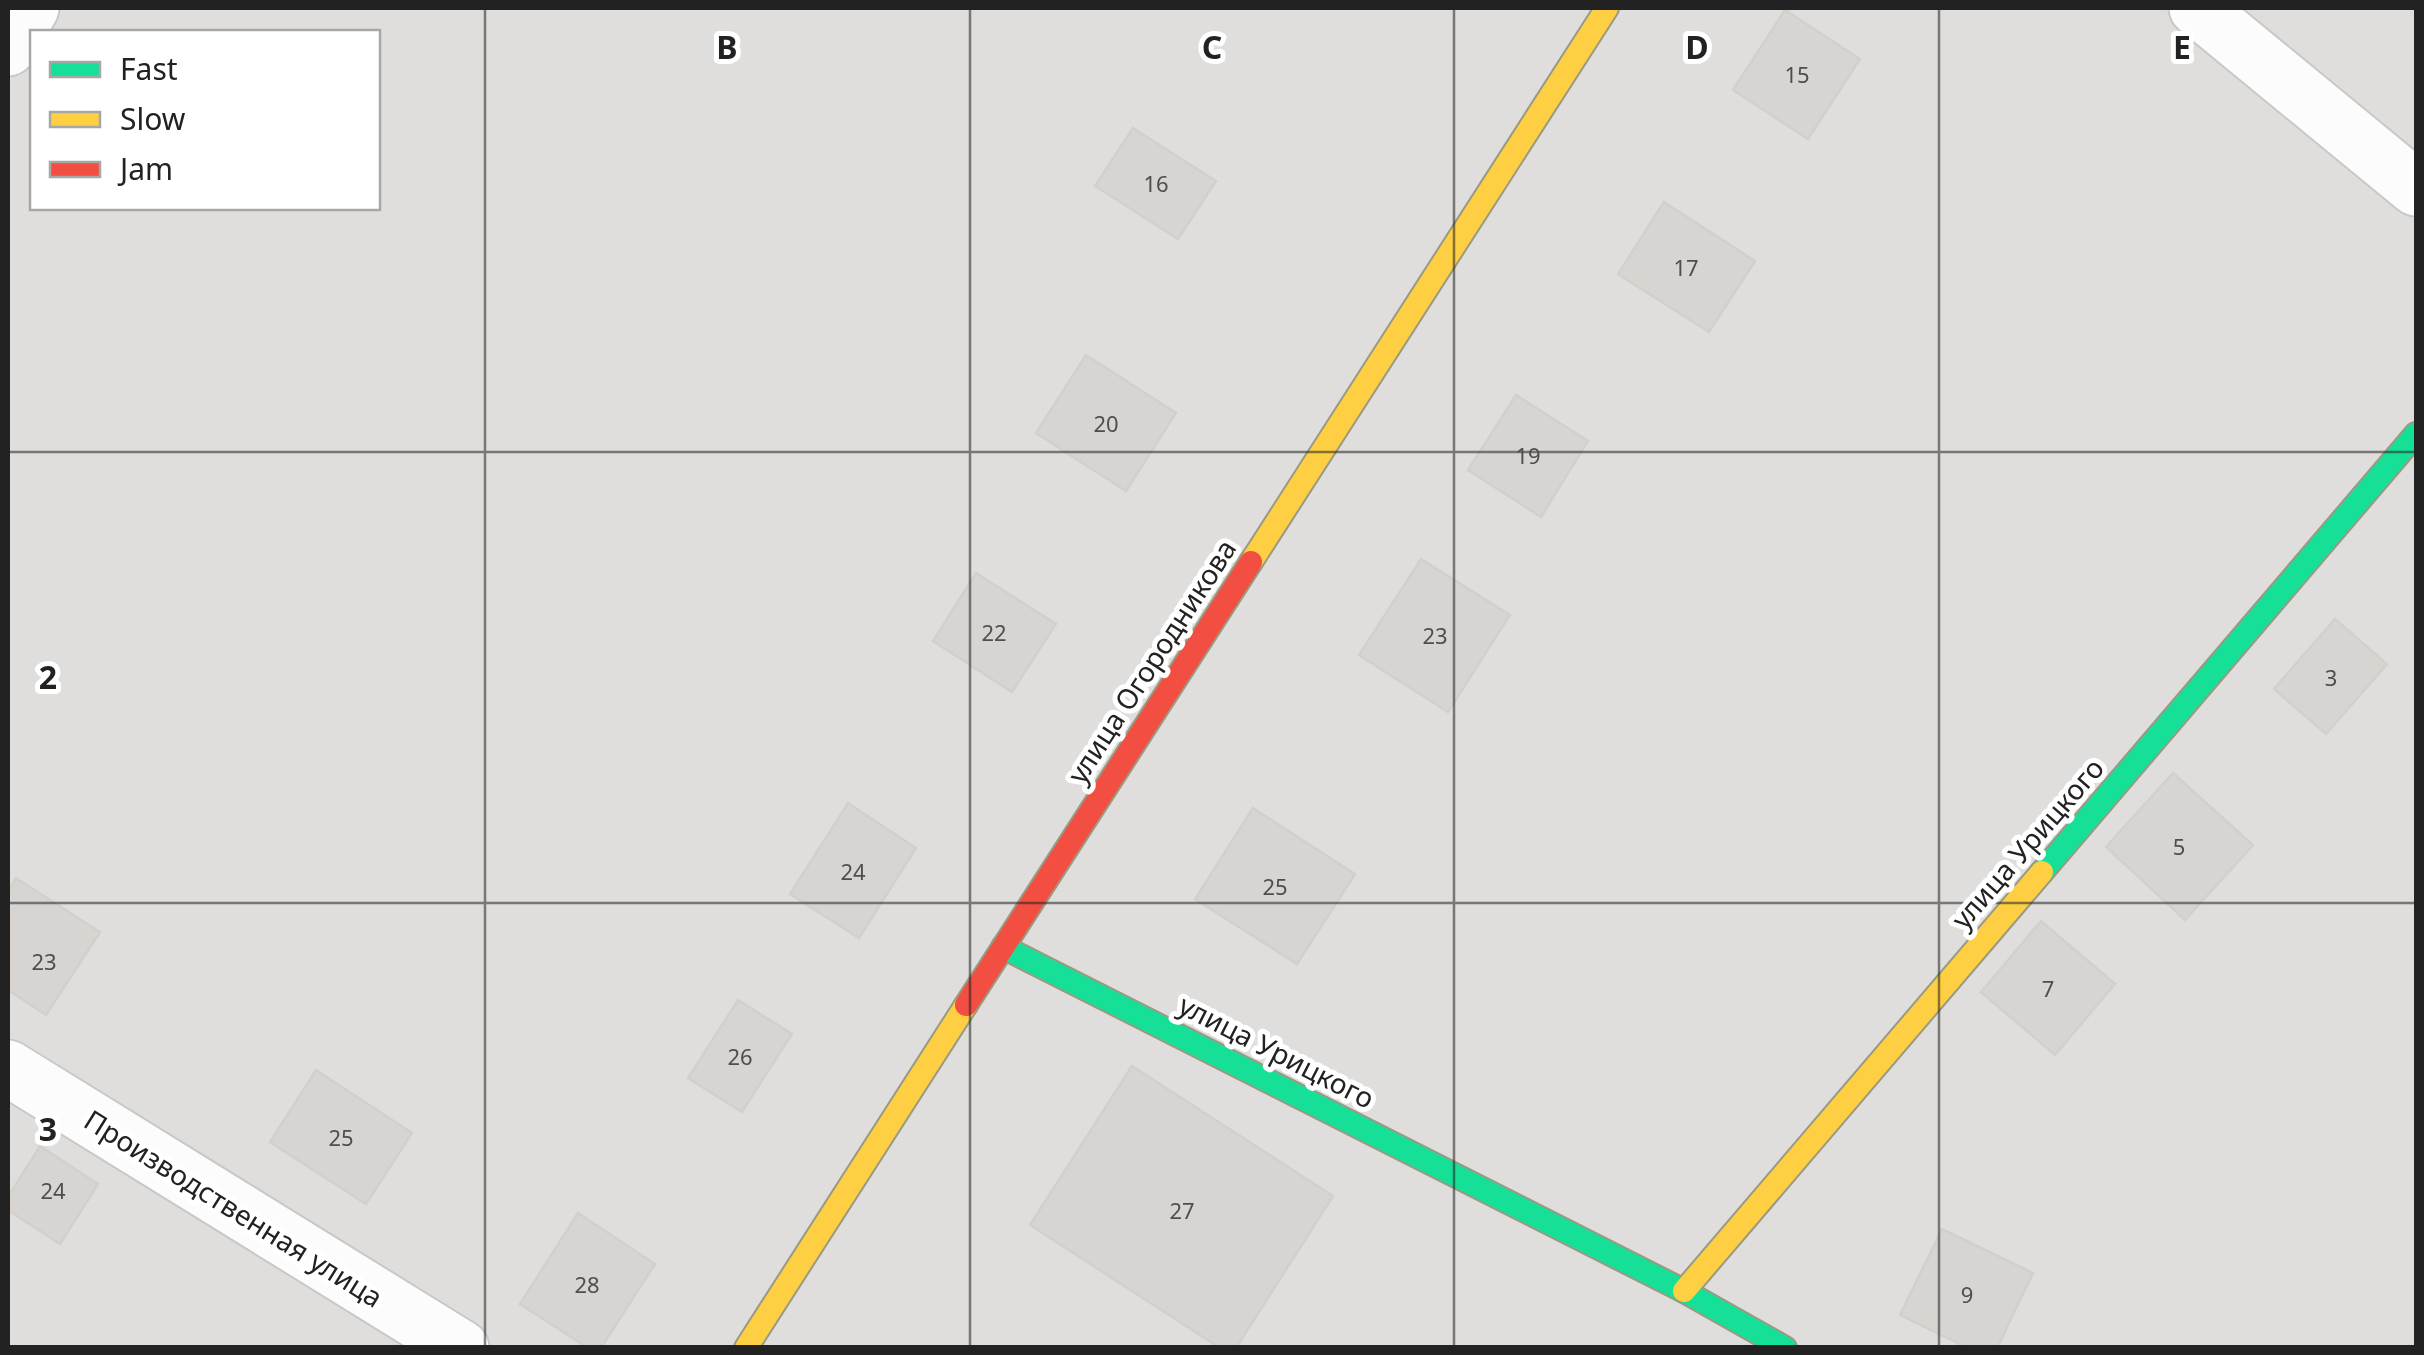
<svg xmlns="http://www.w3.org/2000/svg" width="2424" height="1355" viewBox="0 0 2424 1355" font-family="'Noto Sans',sans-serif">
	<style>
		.residential { fill: #dfdedc; fill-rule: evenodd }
		.building { fill: #d7d4d2; stroke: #d3d0cc; stroke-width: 2.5 }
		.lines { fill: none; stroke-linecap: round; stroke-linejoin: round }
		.street-casing { stroke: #c9c8c7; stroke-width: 59 }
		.fast-casing { stroke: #999a82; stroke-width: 26 }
		.slow-casing { stroke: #999a82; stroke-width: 26 }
		.jam-casing { stroke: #999a82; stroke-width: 26 }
		.street { stroke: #fdfcfc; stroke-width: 55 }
		.fast { stroke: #16e098; stroke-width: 22 }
		.slow { stroke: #ffcf43; stroke-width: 22 }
		.jam { stroke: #f24e42; stroke-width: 22 }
		.grid { fill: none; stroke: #222; stroke-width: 2.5; stroke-opacity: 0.55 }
		.labels { text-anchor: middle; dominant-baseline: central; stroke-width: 10; stroke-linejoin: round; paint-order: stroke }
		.number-label { font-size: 22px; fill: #4f4e4e }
		.street-label { font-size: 28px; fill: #222; stroke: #fff }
		.grid-label { font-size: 32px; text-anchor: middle; font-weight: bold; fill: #222; stroke: #fff; stroke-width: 10; stroke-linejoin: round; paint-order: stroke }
	</style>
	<rect width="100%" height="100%" fill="#f0eeeb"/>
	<path class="residential" d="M8 8H2416V1347H8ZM32 32H378V208H32Z"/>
	<path class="building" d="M1785 10 1860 59 1808 139 1733 90Z
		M1133 128 1216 181 1178 239 1095 186Z
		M1664 202 1755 261 1709 332 1618 274Z
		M1086 355 1176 413 1126 491 1036 433Z
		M1516 395 1588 441 1541 517 1468 470Z
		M1421 559 1510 615 1448 712 1359 655Z
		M976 573 1056 624 1012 692 933 641Z
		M2335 619 2387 664 2326 734 2274 689Z
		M2173 773 2253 845 2185 920 2106 847Z
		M848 803 916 848 859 938 790 894Z
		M1253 808 1355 874 1297 964 1195 899Z
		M16 878 100 932 46 1015 8 990V892Z
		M2041 921 2115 984 2055 1055 1981 992Z
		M738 1000 792 1034 742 1112 688 1078Z
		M1132 1066 1333 1196 1236 1348H1220L1030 1225Z
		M316 1070 412 1133 366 1204 270 1142Z
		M40 1146 98 1184 60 1244 8 1210V1197Z
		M578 1213 655 1264 601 1348H588L520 1304Z
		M1942 1229 2033 1273 1997 1348H1968L1900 1315Z"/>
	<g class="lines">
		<defs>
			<path id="street" d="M2197 8 2416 188
				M8 48 31 8
				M8 1068 461 1348"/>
			<path id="fast" d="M2042 872 2416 434
				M1003 947 1684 1291 1785 1348"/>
			<path id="slow" d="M1251 562 1607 8
				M1684 1291 2042 872
				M746 1348 966 1005"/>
			<path id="jam" d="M966 1005 1251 562"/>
		</defs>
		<use href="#street" class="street-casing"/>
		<use href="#fast" class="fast-casing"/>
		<use href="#slow" class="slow-casing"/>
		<use href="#jam" class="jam-casing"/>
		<use href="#street" class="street"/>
		<use href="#fast" class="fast"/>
		<use href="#slow" class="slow"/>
		<use href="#jam" class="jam"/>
	</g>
	<path class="grid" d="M485 8V1348M970 8V1348M1454 8V1348M1939 8V1348M8 452H2416M8 903H2416"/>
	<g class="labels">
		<g class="number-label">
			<text x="1797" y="74">15</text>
			<text x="1156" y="183">16</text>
			<text x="1686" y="267">17</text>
			<text x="1106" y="423">20</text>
			<text x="1528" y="455">19</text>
			<text x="994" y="632">22</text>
			<text x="1435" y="635">23</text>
			<text x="2331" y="677">3</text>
			<text x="2179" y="846">5</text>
			<text x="853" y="871">24</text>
			<text x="1275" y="886">25</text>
			<text x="44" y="961">23</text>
			<text x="2048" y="988">7</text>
			<text x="740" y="1056">26</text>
			<text x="341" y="1137">25</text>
			<text x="53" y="1190">24</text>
			<text x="1182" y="1210">27</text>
			<text x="587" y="1284">28</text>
			<text x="1967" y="1294">9</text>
		</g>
		<g class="street-label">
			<text transform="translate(1151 661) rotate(-57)">улица Огородникова</text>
			<text transform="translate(2027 843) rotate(-49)">улица Урицкого</text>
			<text transform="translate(1277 1051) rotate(27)">улица Урицкого</text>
			<text transform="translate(234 1208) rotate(32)">Производственная улица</text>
		</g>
	</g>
	<g class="grid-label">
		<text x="727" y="59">B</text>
		<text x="1212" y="59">C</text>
		<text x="1697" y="59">D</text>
		<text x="2182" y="59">E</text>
		<text x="48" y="689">2</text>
		<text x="48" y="1141">3</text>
	</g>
	<rect width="2424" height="1355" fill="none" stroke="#222222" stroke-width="20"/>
	<rect x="30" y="30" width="350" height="180" fill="#ffffff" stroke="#a7a7a7" stroke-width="2.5"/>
	<rect x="50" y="62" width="50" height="15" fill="#16e098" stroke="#a7a7a7" stroke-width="2.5"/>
	<text x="120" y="80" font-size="30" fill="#222222">Fast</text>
	<rect x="50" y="112" width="50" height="15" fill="#ffcf43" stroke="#a7a7a7" stroke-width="2.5"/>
	<text x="120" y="130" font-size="30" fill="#222222">Slow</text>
	<rect x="50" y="162" width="50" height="15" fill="#f24e42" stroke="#a7a7a7" stroke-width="2.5"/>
	<text x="120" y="180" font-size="30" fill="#222222">Jam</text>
</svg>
